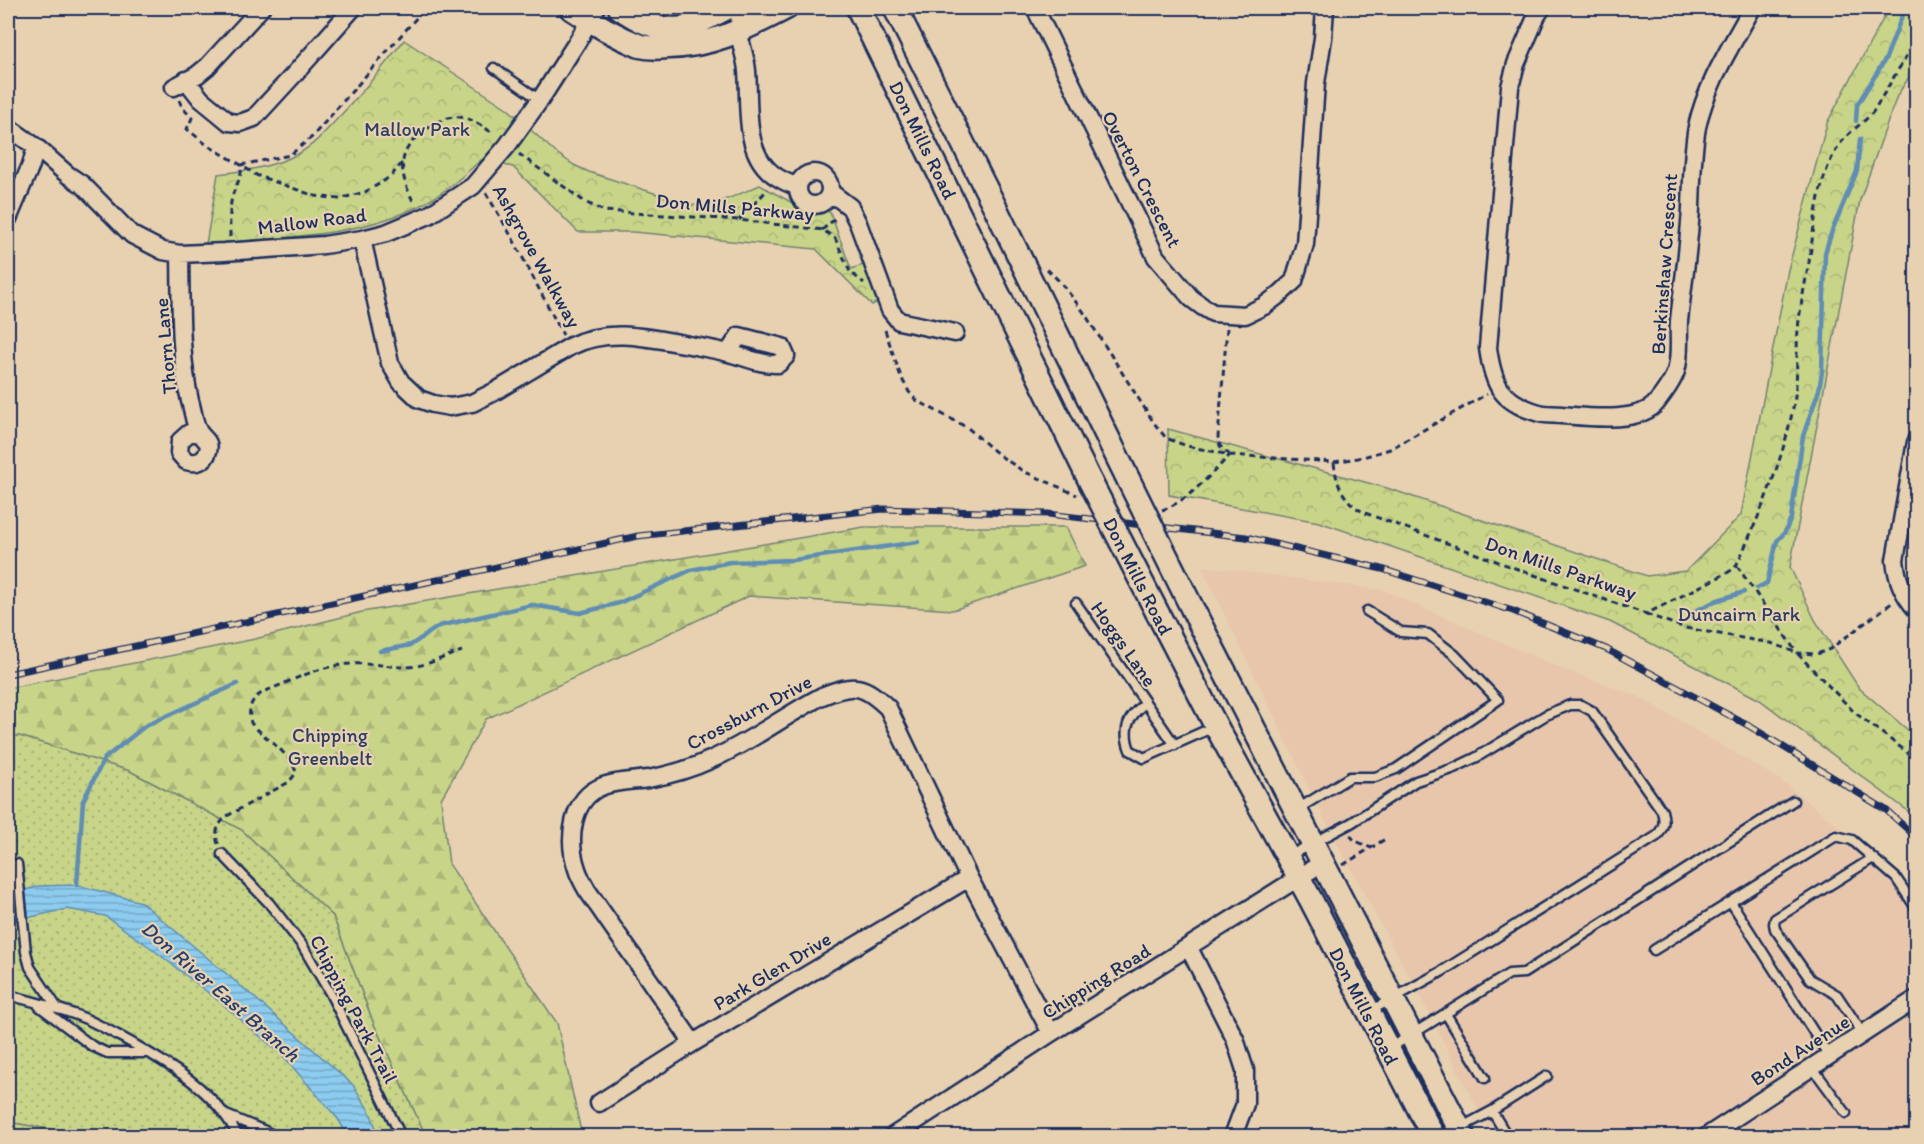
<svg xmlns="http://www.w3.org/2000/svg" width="1924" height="1144" viewBox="0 0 1924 1144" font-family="Itim,sans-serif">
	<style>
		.built { fill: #e7c6ac }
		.grass { fill: url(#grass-dots); stroke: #728273; stroke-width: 1.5 }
		.forest { fill: url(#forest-firs); stroke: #728273; stroke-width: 1.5 }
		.park { fill: url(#park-crowns); stroke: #728273; stroke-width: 1.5 }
		.water { fill: url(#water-rules); stroke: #5f8db4; stroke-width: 1.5 }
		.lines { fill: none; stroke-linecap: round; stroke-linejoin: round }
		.stream { stroke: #5f8db4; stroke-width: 4.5 }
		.lane-casing { stroke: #1b2f5e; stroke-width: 13 }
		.street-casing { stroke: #1b2f5e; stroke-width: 21 }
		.secondary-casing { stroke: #1b2f5e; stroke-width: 27 }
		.path { stroke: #1b2f5e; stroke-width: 3; stroke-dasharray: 6 4.5; stroke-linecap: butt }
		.lane { stroke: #e8d1b1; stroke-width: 8 }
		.street { stroke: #e8d1b1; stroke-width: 16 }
		.secondary { stroke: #e8d1b1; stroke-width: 22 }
		.rail-casing { stroke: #1b2f5e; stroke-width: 7 }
		.rail { stroke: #e8d1b1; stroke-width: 4.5; stroke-dasharray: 14; stroke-linecap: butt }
		.secondary-bridge-casing { stroke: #1b2f5e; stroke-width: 27; stroke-linecap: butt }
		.secondary-bridge { stroke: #e8d1b1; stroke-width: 22 }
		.labels { text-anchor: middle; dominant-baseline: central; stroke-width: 4.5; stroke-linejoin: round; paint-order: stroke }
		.park-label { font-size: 20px; fill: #2c4062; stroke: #e8d1b1 }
		.street-label { font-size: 20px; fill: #1b2f5e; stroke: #e8d1b1 }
		.water-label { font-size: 21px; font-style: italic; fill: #263f6c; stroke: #e8d1b1 }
	</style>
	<defs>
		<pattern id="grass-dots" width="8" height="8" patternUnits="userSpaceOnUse" patternTransform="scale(1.5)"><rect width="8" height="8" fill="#c8d488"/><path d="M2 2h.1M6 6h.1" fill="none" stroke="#abb678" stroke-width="1.8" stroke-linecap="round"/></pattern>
		<pattern id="forest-firs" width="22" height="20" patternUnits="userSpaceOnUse" patternTransform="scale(1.5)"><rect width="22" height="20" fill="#c8d488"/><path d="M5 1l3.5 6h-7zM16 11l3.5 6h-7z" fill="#abb678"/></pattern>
		<pattern id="park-crowns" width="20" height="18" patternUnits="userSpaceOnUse" patternTransform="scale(1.5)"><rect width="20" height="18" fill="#c8d488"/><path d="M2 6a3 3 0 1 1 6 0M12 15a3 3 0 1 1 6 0" fill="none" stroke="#abb678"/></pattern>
		<pattern id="water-rules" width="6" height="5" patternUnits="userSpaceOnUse" patternTransform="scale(1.5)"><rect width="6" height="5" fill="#8dccee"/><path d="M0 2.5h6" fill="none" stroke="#72a6c4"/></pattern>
	</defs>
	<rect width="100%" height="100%" fill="#e8d1b1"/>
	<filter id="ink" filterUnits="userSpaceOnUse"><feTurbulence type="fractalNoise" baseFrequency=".0167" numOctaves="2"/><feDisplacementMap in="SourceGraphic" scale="12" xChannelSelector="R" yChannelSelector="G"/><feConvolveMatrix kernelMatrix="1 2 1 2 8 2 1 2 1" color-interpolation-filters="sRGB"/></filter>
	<g filter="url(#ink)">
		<path class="built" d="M1201 566 1383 590 1565 670 1637 696 1779 779 1916 888V1136H1491L1430 1015 1328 827Z"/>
		<path class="grass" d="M20 736 130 771 242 830 333 916 374 1024 426 1136H88L8 1122V737Z"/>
		<path class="forest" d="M864 527H1066L1085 566 953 610 749 596 486 719 441 799 449 864 557 1023 582 1136H426L374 1024 333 916 242 830 130 771 20 736 8 737V688L255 639 362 612Z
			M8 1122 88 1136H8Z"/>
		<path class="park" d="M1889 8H1916V66L1897 96 1860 200 1790 567 1815 620 1859 688 1916 737V817L1760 700 1610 622 1319 522 1169 495 1168 429 1387 488 1647 576 1686 571 1741 515 1788 270 1827 123Z
			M404 40 508 109 555 152 574 165 589 172 691 205C717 206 737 195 760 185L798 206 830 212 851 269 863 265 878 302 872 305 816 249 633 232H578L513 167 481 160C462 177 442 195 419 206 354 238 276 237 206 244L218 174C245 171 273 167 298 154 314 145 326 131 339 117 362 93 383 67 404 40Z"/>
		<path class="water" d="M77 885 141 902 255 998 353 1085 370 1112 379 1136H348L338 1119 283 1056 225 1006 151 948 105 916 67 909 8 922V895L39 886Z"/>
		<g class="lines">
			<path class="stream" d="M1856 121 1857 105 1886 58 1905 8
				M1757 588 1767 583 1777 541 1785 532 1791 518 1803 436 1819 390 1822 372 1825 253 1832 231 1857 171 1860 139
				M1691 613 1718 600 1744 592
				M380 651 411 645 439 626 532 605 580 613 619 603 691 570 730 562 793 560 918 542
				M77 885 83 801 104 759 145 726 237 684"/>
			<defs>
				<path id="lane" d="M494 68 540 100
					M1076 603 1175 745
					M1145 703C1128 717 1122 729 1130 750L1144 758 1216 726
					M1296 810 1350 777H1375L1396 769 1498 700 1455 655 1428 634 1401 632 1367 611
					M222 854 269 903 302 945 330 993 401 1136
					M1287 857 1351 823 1416 781 1452 769 1477 757 1546 715 1570 705H1581L1592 711 1662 811C1665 822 1664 827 1657 836L1441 972 1370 1011
					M17 864 26 952 30 967 58 1009
					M1731 902 1829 1056
					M1654 950 1836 836 1852 840 1896 878 1916 908
					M8 995C31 1001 56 1007 79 1016 97 1023 115 1034 132 1043 175 1068 215 1091 238 1136
					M39 1006 92 1046 107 1053H146
					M1446 1014 1485 1078
					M1863 1034 1837 995 1810 979 1775 929 1774 924 1775 919 1873 858
					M1390 1048 1509 974 1524 973 1793 801
					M1812 1067 1846 1113
					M1492 1111 1547 1076
					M226 1115 265 1131 274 1136
					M1460 1128 1492 1111 1507 1136"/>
				<path id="street" d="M740 8C740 15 739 23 739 31 740 44 746 57 747 71 750 106 742 155 777 177 784 181 790 185 798 186
					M1035 8 1156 257 1191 298 1203 307 1213 313 1245 315 1264 306 1280 294 1294 281 1305 244 1316 83 1323 38 1325 8
					M1542 8 1537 15 1516 64 1510 87 1488 348C1493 385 1501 402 1539 413 1546 415 1554 414 1562 415 1587 417 1640 424 1657 402 1664 393 1673 381 1676 371 1681 355 1678 338 1679 321 1683 284 1689 246 1691 208 1692 181 1692 154 1697 127 1706 84 1732 45 1752 8
					M186 80 201 99 229 122 240 123 254 118 299 69 353 8
					M174 87 197 75 208 66 261 8
					M8 127 36 147 68 175 83 185 132 235 163 251 180 254 224 252 324 245 362 239 386 233 429 215 473 186 507 146 540 100 579 39 596 8
					M798 189a16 16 0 1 1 32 0a16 16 0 1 1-32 0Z
					M830 192 850 207 858 223 890 310 899 321 955 333
					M8 219 31 165 36 147
					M362 239 390 363 401 382 419 399 433 404 450 407 472 403 494 392 571 346C607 328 646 337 684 344 699 347 714 349 729 353 745 357 762 365 778 364L786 356 782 347 739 336 728 353
					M180 254C181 303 179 353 190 401 193 410 194 424 199 432 203 439 211 441 208 451 205 462 196 464 186 461L179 453 180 441 189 433H199
					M1916 442 1895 560C1897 580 1903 594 1916 609
					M1189 948 1235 1039 1245 1070V1104L1233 1136
					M693 1043 587 890C583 883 579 876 577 869 567 840 571 798 603 786 617 781 633 781 648 779 669 775 691 769 710 760 749 743 784 716 822 696 854 683 863 684 888 708L969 878 1051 1033
					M599 1103 693 1043 969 878
					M893 1136 1051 1033 1322 863
					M1707 1136 1916 999"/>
				<path id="secondary" d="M571 8C590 21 618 37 640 46 648 48 659 48 668 47 714 46 746 28 786 8
					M620 8C637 20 661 32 683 28 694 26 716 13 727 8
					M858 8 1091 483
					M895 8 996 209 1129 481
					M1193 610 1463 1136
					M1157 612 1216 726 1311 900 1433 1136"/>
			</defs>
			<use href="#lane" class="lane-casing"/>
			<use href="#street" class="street-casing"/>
			<use href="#secondary" class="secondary-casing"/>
			<path class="path" d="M179 100 182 107 192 118 187 129 207 145 241 165 256 175 315 196 339 199 365 192 381 183 392 175 402 163
				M519 154 585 202 604 211 739 220 823 230 835 238 850 272 864 283
				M486 193 513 239 563 335
				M413 201C397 169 397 148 430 127 439 121 449 116 460 117 473 119 483 127 493 133
				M739 220 768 189
				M822 230 837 217
				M230 237C230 223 229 210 232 197 235 185 243 178 241 165L290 155 312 137 425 8
				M1047 269 1061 283 1083 311 1154 423 1166 438 1187 446 1230 455 1334 462C1336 485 1344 502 1365 513L1523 571 1646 614 1727 573 1735 568 1738 562C1761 512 1784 458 1794 403 1798 379 1796 354 1798 330 1800 307 1805 284 1809 262 1815 224 1817 180 1838 147 1846 133 1862 125 1873 112L1916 40
				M1227 328 1218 437 1220 446 1229 454
				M885 330 901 377 909 392 916 400 968 428 999 455 1023 471 1077 495
				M1334 462 1363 457 1390 449 1487 394
				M1162 510C1187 502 1211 474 1230 455
				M1737 566 1797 653 1817 654 1830 649 1893 602
				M1646 614 1685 628 1771 643 1797 653 1854 712 1916 759
				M1350 835 1354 840 1371 848
				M218 844C214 832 218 824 227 816L289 782 296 773C293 755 263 737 251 723 244 694 266 692 285 683 313 671 335 662 366 664 382 664 401 669 417 666 432 663 447 656 462 651
				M1343 865 1387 838"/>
			<use href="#lane" class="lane"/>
			<use href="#street" class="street"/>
			<use href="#secondary" class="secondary"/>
			<defs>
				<path id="rail" d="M8 674 638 536 883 509 1048 514 1246 537 1382 569 1513 611 1606 649 1751 727 1886 810 1916 837"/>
			</defs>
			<use href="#rail" class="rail-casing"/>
			<use href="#rail" class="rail"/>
			<defs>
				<path id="secondary-bridge" d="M1129 481 1193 610
					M1091 483 1157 612"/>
			</defs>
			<use href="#secondary-bridge" class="secondary-bridge-casing"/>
			<use href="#secondary-bridge" class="secondary-bridge"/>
		</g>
	</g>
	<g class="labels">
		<g class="park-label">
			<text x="417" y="129">Mallow Park</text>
			<text x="1739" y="614">Duncairn Park</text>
			<text x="330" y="735">Chipping<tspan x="330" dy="23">Greenbelt</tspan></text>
		</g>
		<g class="street-label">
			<text transform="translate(923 140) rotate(64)">Don Mills Road</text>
			<text transform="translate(1142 179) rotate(63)">Overton Crescent</text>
			<text transform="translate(735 207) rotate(5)">Don Mills Parkway</text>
			<text transform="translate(312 221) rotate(-7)">Mallow Road</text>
			<text transform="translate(537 256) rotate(61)">Ashgrove Walkway</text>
			<text transform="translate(1664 264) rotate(-86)">Berkinshaw Crescent</text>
			<text transform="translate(165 346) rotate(-95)">Thorn Lane</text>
			<text transform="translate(1561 568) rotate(19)">Don Mills Parkway</text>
			<text transform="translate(1138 576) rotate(63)">Don Mills Road</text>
			<text transform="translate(1124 644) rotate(55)">Hoggs Lane</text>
			<text transform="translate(749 712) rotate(-28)">Crossburn Drive</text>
			<text transform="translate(772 971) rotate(-31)">Park Glen Drive</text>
			<text transform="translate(1096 981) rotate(-32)">Chipping Road</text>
			<text transform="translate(1364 1006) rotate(63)">Don Mills Road</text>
			<text transform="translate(354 1009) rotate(62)">Chipping Park Trail</text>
			<text transform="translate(1800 1050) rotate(-33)">Bond Avenue</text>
		</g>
		<g class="water-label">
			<text transform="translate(221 991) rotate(41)">Don River East Branch</text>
		</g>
	</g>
	<rect width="1924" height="1144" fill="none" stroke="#e8d1b1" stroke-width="30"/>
	<rect x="15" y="15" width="1894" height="1114" fill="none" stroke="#1b2f5e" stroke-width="2" filter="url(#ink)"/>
</svg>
